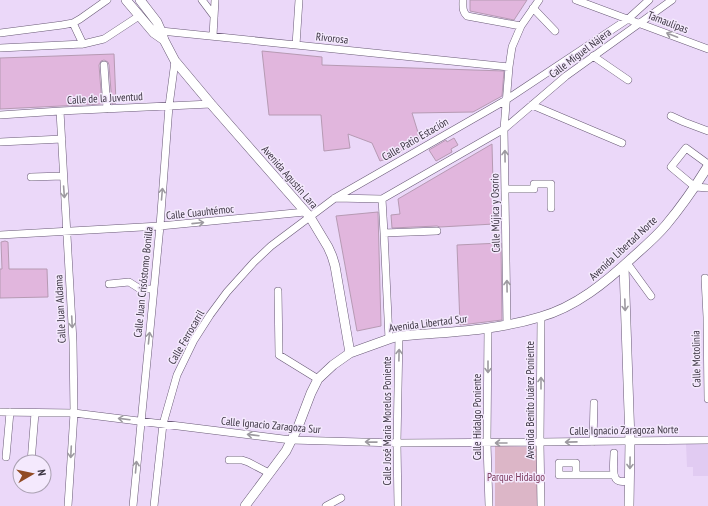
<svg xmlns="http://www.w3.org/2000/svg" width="708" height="506" viewBox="0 0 708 506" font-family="'PT Sans Narrow',sans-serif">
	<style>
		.built { fill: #e1cbf2 }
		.green { fill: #dcb6c7 }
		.building { fill: #e1b6dd; stroke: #b69ab3 }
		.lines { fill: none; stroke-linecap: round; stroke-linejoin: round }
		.minor-casing { stroke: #695a76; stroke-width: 8 }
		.major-casing { stroke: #695a76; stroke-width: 10 }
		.minor { stroke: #fff; stroke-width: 7 }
		.major { stroke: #fff; stroke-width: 9 }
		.oneway { stroke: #9d9aa0 }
		.labels { text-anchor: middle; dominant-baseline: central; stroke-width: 3; stroke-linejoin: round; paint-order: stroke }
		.street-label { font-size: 11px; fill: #3b3441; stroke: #f4e9fd }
		.park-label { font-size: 11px; fill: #7b395c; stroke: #f4e9fd }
	</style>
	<rect width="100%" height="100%" fill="#ebd8f9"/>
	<path class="built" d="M708 443V476H693V467H687L686 444Z"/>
	<path class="green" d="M495 446 537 447 538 506H495Z"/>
	<path class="building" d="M470 0H527L514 20 470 11Z
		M262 51 322 57V65L504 71 502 96 473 112 412 113 420 139 390 158 380 161 372 143 348 134 350 148 324 151 321 115H269Z
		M114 54 116 103 112 104 109 65 108 62 104 60 101 61 99 65 102 104 0 109V58Z
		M454 138 458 145 451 149 452 152 436 161 429 150 446 140 447 142Z
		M492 144 494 224 440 227 437 226 392 228 391 215 400 214 398 199Z
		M378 212 381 326 357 331 336 216Z
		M5 241 8 242 9 269H47L48 297 0 298V269H2L1 242Z
		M501 243 502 320 469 324 460 325 457 245Z"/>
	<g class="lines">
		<defs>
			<path id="minor" d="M202 0 214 16
				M463 0C463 7 462 11 467 16L521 26
				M576 0 708 49
				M533 8 555 31
				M73 23 83 44
				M157 32 161 31 296 45 509 67
				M0 33 62 25 73 23 80 19 107 0
				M213 36 215 0
				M296 45 299 0
				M0 48 83 44 104 39 139 16
				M593 56 628 80
				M104 65 107 109
				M532 105 622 143
				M60 111 73 342 74 413 68 506
				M0 115 60 111 211 104
				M671 116 684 122 708 131
				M0 142 62 139
				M708 164 686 148 671 167 695 187 708 188
				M31 177 63 176
				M505 189H534V184H551V208
				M335 198 382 199 504 129 566 76 672 0
				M382 199 384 233 389 339
				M384 233 437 231
				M0 235 160 226 305 212
				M627 263 651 296
				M705 278 707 317 708 399
				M109 284 129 282 140 289H153
				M278 291 279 355 318 379
				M541 317 540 442 541 506
				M507 325 504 129 509 67 512 47 521 26 539 0
				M488 328 487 443 489 506
				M0 412 74 413 291 440 397 443 540 442 708 440
				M593 442 594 403
				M614 453C614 460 611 479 619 481 622 482 626 481 629 481
				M6 457 10 412
				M229 460H242L248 462 269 473
				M31 462 35 413
				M576 475V463H559V475H614
				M133 506 160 226 169 106 175 61
				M154 506 163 424 177 375 194 340 210 315 227 292 254 262 271 246 335 198 506 100 628 19 649 0
				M326 506 341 498
				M398 506 397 443 399 336"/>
			<path id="major" d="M126 0 154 33 164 40
				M140 0 157 22 161 31 164 40 175 61 211 104 310 217 328 247 332 256 335 266 350 353
				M624 266 630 441 629 506
				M245 506 286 451 298 427 311 393 318 379 333 365 350 353 389 339 399 336C446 332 494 331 540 317 576 307 606 282 633 257 644 247 656 237 666 225 681 207 695 187 708 166"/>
		</defs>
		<use href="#minor" class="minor-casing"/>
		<use href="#major" class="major-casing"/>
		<use href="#minor" class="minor"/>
		<use href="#major" class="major"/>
	</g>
	<defs><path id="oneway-shaft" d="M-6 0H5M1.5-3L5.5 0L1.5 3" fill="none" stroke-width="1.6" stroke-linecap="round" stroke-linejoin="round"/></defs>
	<g class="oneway">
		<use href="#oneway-shaft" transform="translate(672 35) rotate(-159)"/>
		<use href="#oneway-shaft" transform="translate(505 156) rotate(-91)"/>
		<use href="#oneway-shaft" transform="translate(64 192) rotate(86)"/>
		<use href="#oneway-shaft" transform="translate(162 194) rotate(-85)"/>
		<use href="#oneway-shaft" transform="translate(198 223) rotate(-6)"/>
		<use href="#oneway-shaft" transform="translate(507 286) rotate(-91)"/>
		<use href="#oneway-shaft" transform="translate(625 305) rotate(88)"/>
		<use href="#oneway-shaft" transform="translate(72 322) rotate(87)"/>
		<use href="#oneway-shaft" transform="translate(149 338) rotate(-84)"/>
		<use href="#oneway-shaft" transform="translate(399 355) rotate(-89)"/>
		<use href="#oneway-shaft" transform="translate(488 367) rotate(90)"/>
		<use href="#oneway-shaft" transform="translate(541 383) rotate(-90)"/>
		<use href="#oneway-shaft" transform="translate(124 419) rotate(-173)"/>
		<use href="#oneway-shaft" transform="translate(253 435) rotate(-173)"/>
		<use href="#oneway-shaft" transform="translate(371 442) rotate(-179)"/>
		<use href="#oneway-shaft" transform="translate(571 442) rotate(179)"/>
		<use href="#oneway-shaft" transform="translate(501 443) rotate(180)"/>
		<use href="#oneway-shaft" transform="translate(71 452) rotate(93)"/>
		<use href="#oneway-shaft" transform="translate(630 463) rotate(91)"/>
		<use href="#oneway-shaft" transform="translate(136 467) rotate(-85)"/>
	</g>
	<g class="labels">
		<g class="street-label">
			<text transform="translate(668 22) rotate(21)">Tamaulipas</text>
			<text transform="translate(332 38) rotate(6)">Rivorosa</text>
			<text transform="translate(580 53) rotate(-37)">Calle Miguel Nájera</text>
			<text transform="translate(105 98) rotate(-3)">Calle de la Juventud</text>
			<text transform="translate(415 139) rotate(-30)">Calle Patio Estación</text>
			<text transform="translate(290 177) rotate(49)">Avenida Agustín Lara</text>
			<text transform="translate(200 212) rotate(-6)">Calle Cuauhtémoc</text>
			<text transform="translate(495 213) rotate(-91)">Calle Mújica y Osorio</text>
			<text transform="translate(623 248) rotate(-43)">Avenida Libertad Norte</text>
			<text transform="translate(143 282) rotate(-84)">Calle Juan Crisóstomo Bonilla</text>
			<text transform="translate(60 309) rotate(-93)">Calle Juan Aldama</text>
			<text transform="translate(428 323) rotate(-7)">Avenida Libertad Sur</text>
			<text transform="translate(186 337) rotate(-60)">Calle Ferrocarril</text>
			<text transform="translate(696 359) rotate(-91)">Calle Motolinía</text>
			<text transform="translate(530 400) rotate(-90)">Avenida Benito Juárez Poniente</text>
			<text transform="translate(477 417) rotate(-90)">Calle Hidalgo Poniente</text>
			<text transform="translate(387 421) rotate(-90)">Calle José María Morelos Poniente</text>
			<text transform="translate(271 425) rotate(5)">Calle Ignacio Zaragoza Sur</text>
			<text transform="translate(624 430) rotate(-1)">Calle Ignacio Zaragoza Norte</text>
		</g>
		<g class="park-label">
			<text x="516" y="477">Parque Hidalgo</text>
		</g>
	</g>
	<g transform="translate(32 474) rotate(81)"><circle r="19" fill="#f4e9fd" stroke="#aaa1b2"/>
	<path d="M0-3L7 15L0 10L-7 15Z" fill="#914b24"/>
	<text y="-6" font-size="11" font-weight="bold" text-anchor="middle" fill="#3b3441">N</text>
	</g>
</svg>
